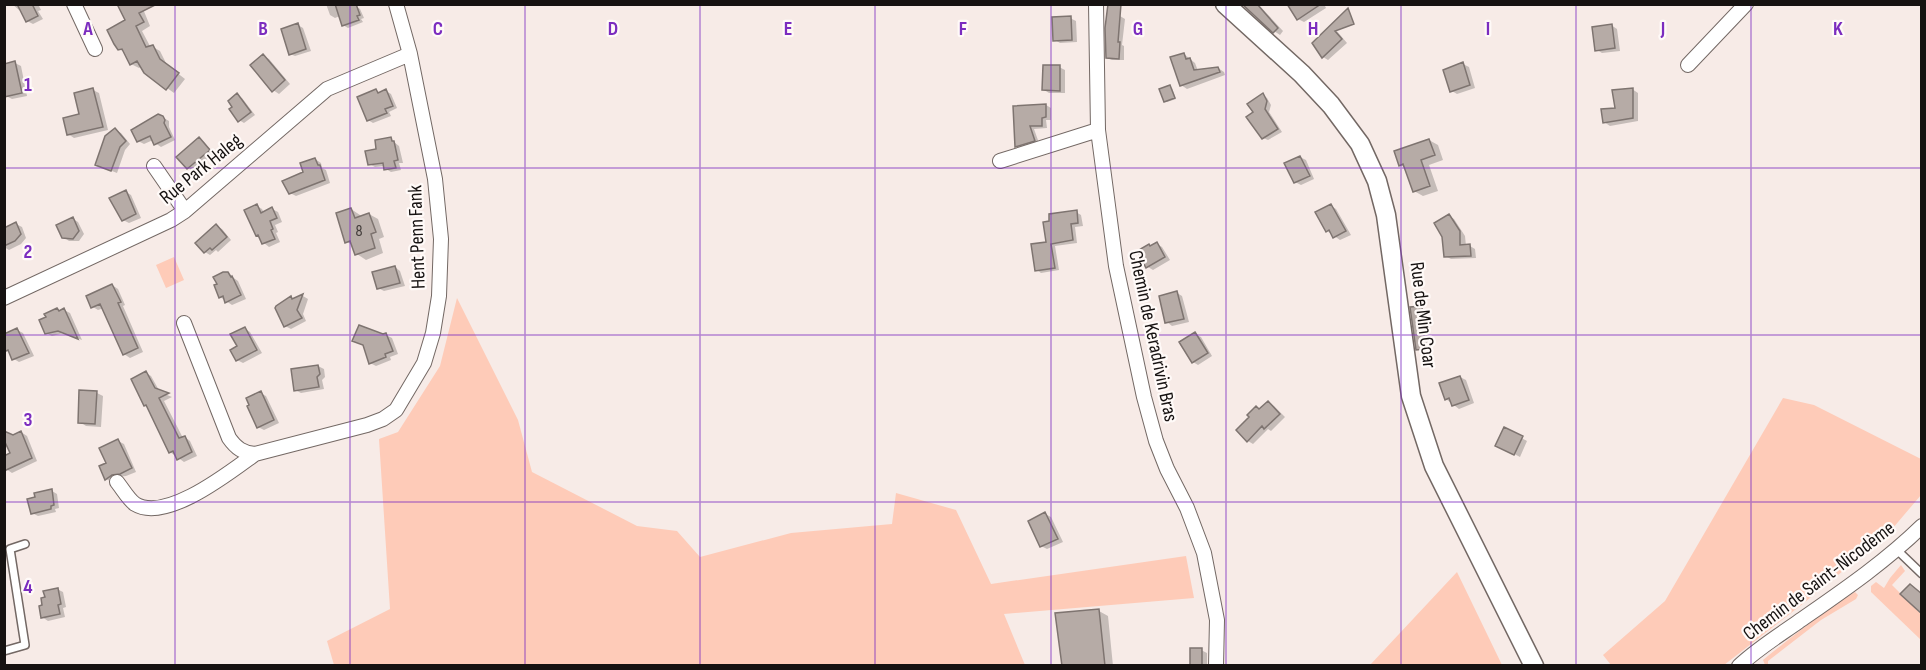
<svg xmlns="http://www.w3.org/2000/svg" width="1926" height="670" viewBox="0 0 1926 670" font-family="'Sofia Sans Condensed',sans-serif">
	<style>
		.green { fill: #fecbb8 }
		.shadow { fill: #0003 }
		.building { fill: #b6aba6; stroke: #7e7470; stroke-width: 1.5 }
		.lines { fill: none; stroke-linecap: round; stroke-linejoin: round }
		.lane-casing { stroke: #736864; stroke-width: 10 }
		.street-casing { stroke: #736864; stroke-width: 16 }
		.secondary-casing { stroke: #736864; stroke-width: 21 }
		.lane { stroke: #fff; stroke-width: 7 }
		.street { stroke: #fff; stroke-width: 14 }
		.secondary { stroke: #fff; stroke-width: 18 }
		.grid { fill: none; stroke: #7b2cbf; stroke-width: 1.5; stroke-opacity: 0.55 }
		.labels { text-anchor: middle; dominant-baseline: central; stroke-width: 4.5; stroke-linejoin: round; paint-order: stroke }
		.number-label { font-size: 16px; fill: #3e3836 }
		.street-label { font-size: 20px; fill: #161211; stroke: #fffaf8 }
		.grid-label { font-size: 20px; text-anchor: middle; font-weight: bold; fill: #7b2cbf; stroke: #fffaf8; stroke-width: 4.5; stroke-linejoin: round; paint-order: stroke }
	</style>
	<rect width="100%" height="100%" fill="#f7ebe7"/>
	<path class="green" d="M174 257 184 280 166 288 156 265Z
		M457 298 518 420 532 472 637 526 677 531 700 557 791 533 892 524 896 493 956 510 991 584 1186 556 1194 598 1004 614 1025 665H334L327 641 390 609 379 439 398 432 440 366Z
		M1783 398 1814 405 1921 459V495L1887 535 1800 606 1724 665H1611L1603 655 1665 601Z
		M1901 565 1905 571 1892 585 1921 614V640L1871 592V586L1876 582 1884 588 1890 578Z
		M1457 572 1502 665H1370Z
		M1855 592 1858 595 1856 599 1821 620 1768 661V665H1765L1763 660C1793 636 1822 612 1855 592Z"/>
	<path class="shadow" d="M12 4H38L41 10 38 11 43 19 33 24 27 21 21 9 19 10Z
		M141 4 150 26 142 31 151 48 153 47 160 51 167 65 185 79 174 93 145 72 142 66 139 68 131 64 126 53 119 49 127 21Z
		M326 4H352L360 9 364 18 361 19 363 22 348 28 343 25 340 16 335 18 330 15Z
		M1243 4H1258L1283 31 1280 35 1274 31Z
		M1290 4H1324L1326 8 1304 22 1298 19Z
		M1120 16 1125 19 1122 45 1124 46V60H1112L1107 58Z
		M1070 18 1076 21 1077 42 1060 43 1055 40Z
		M298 25 303 28 311 51 295 56 290 54Z
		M1611 25 1617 29 1620 51 1602 53 1597 50Z
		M1330 27 1336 30 1347 43 1328 60 1323 57Z
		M1184 54 1195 63 1198 71 1218 68 1224 72 1225 75 1187 89 1181 85Z
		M263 56 269 59 290 84 279 94 273 90Z
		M15 63 21 66 27 96 12 99 6 96Z
		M1463 64 1469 67 1475 88 1457 94 1452 91Z
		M1059 67 1065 70V93H1049L1044 90Z
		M1170 87 1172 88 1176 99 1167 102 1165 101Z
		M1632 89 1638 93V121L1610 126 1604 122Z
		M93 90 99 93 108 130 74 138 68 134Z
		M376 90 380 93 386 91 391 94 397 108 389 112 391 116 373 123 368 120Z
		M237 95 242 98 255 115 244 123 239 120Z
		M1263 95 1267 98 1271 105 1269 112 1282 132 1268 140 1263 138 1255 112Z
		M1046 105 1051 108V120H1046L1047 128 1034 129 1039 143 1022 149 1017 146 1014 107Z
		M162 117 169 121V127L175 140 161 147 155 143 153 140 144 144 138 141Z
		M115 130 121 133 130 144 125 150 117 173 102 167Z
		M199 139 204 142 214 154 193 171 188 168Z
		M390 139 399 146 403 163H399L401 170 391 172 386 169 385 166 375 167 369 164 378 150Z
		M1429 140 1438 145 1443 160 1429 165 1438 191 1423 196 1414 191 1406 168 1400 165Z
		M1300 157 1306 160 1314 179 1301 185 1295 182Z
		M315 159 321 163 322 168 326 170 330 183 296 196 290 193Z
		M126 192 131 195 141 218 129 223 123 220Z
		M257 206 262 209 264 213 272 209 278 212 282 222 275 225 278 232 276 233 280 242 269 247 264 243 261 238 257 235Z
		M1331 206 1336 209 1351 235 1340 240 1327 231Z
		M351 209 360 215 361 217 369 214 378 219 384 237 379 239 383 253 366 260 357 254 354 246 347 242Z
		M1076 212 1081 215 1083 226 1075 227 1077 243 1055 246 1059 270 1041 273 1037 270 1048 243Z
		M1449 216 1454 219 1465 236 1466 246H1470L1475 249 1476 258 1451 259 1445 256Z
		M73 219 78 222 84 234 79 241H69L63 237Z
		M16 224 22 227 26 238 21 244 9 250 4 247V232Z
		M216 226 222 229 231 240 218 252 216 250 210 255 205 252Z
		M1157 244 1162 247 1170 260 1153 270 1148 267 1151 247Z
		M395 267 400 271 405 286 384 291 378 288Z
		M228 274 238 281 246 299 232 305 220 297Z
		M112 285 118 289 125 305 123 306 143 352 130 358 124 354 104 308 98 310 93 307Z
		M1177 293 1182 296 1189 322 1172 326 1167 322Z
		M303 296 308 299 303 314 306 321 291 329 285 326 291 298 295 300Z
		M1421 308 1427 311 1430 351 1423 352 1417 349Z
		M57 309 61 312 64 310 70 313 82 340 64 333 52 336 46 333Z
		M245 329 250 332 262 353 243 363 237 360Z
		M17 330 23 333 34 356 19 362 14 359Z
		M1195 334 1201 337 1212 356 1198 365 1193 362Z
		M386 335 392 338 398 354 390 357 391 360 376 366 370 363 364 346 360 344Z
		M318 366 324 369 325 377 322 380 324 389 301 393 295 390Z
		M146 373 151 376 160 392 172 397 164 401 183 438 185 437 190 441 197 456 184 462 170 452 149 407 145 405Z
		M1460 377 1466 380 1474 403 1459 409 1446 399Z
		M81 392 97 393 103 396 101 427 86 426 80 422Z
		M260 393 266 396 279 423 264 430 258 427Z
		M1268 403 1274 406 1285 417 1271 431 1268 429 1253 444 1248 441 1261 410Z
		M1505 429 1527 441 1520 457 1503 448Z
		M21 432 27 436 37 461 12 473 6 469 12 454 13 436Z
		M118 441 124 444 136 472 126 476 118 477 112 482 106 479 101 467 108 464Z
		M52 491 57 494 59 508 55 509 56 512 38 516 32 513Z
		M1045 514 1051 517 1063 542 1047 549 1041 546Z
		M57 589 63 592 66 607 63 608 65 617 48 621 42 617Z
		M1099 611 1108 616 1113 666H1064Z
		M1201 650 1207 653V666H1192Z"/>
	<path class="building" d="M17 4H32L38 16 26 22Z
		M117 4H157L139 13 144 22 136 26 146 47 153 45 160 59 179 73 166 90 144 73 137 61 130 65 122 49 118 50 114 44 107 30 125 20Z
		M335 4H356L360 15 357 16 359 20 342 26Z
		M1108 4H1121L1118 42H1120L1119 59 1106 58 1105 28Z
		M1242 4H1257L1278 28 1273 33Z
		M1287 4H1321L1297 20Z
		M1348 8 1354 24 1335 31 1342 39 1322 58 1312 43Z
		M1071 16 1072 40 1053 41 1052 17Z
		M298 23 306 49 289 55 281 29Z
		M1612 24 1615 48 1595 51 1592 27Z
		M1184 53 1186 59 1190 58 1194 70 1218 67 1220 72 1180 86 1170 57Z
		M263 54 285 80 272 92 250 65Z
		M15 61 22 93 4 97V64Z
		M1463 62 1470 85 1450 92 1443 70Z
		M1043 65H1060V91L1042 90Z
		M1170 85 1175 98 1164 102 1159 89Z
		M93 88 103 127 67 135 63 118 79 114 74 93Z
		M1633 88V118L1603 123 1601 109 1615 108 1612 90Z
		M376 89 378 93 386 89 393 106 385 109 387 113 367 121 357 97Z
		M237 93 251 112 238 122 229 109 232 107 228 101Z
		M1263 93 1267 101 1265 109 1278 129 1262 139 1246 117 1253 112 1247 104Z
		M1046 104V117L1042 118V126H1030L1035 141 1015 147 1013 106Z
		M158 114 163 116 165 120 164 123 171 137 154 145 150 136 137 142 131 130Z
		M115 128 126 141 120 147 111 171 95 165 105 136Z
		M199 137 210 150 187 169 176 157Z
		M391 137 392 141H394L398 160 394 161 396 168 384 170 383 163 368 165 365 151 376 149 375 140Z
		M1429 139 1435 155 1421 160 1430 186 1413 192 1403 164 1399 166 1394 151Z
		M1300 156 1310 176 1294 183 1284 163Z
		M315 158 318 165H320L325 180 289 194 282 181 303 172 300 163Z
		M126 190 136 214 122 221 109 198Z
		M257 204 261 213 272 207 277 218 270 221 273 229 271 230 275 239 262 244 258 235 256 236 244 210Z
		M1331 204 1346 231 1333 238 1329 230 1326 232 1315 212Z
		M351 208 355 218 369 213 376 232 371 234 375 248 355 255 350 241 345 243 336 213Z
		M1077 210 1078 223 1071 224 1073 240 1051 244 1055 268 1035 271 1031 244 1046 242 1043 222 1049 221V214Z
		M1449 214 1460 231V245L1470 244 1471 256 1444 257 1442 237 1434 223Z
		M73 217 79 231 73 239 62 238 56 225Z
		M16 222 21 234 15 241 4 246V228Z
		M216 224 227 237 212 250 210 248 204 253 195 243Z
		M1157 242 1165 257 1146 268 1137 251 1149 244 1150 246Z
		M395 266 400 283 377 289 372 272Z
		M223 272H228L231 277 232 276 241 295 225 303 223 296 219 298 214 285 217 284 213 277Z
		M112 284 121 302 118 303 138 348 123 355 100 304 91 308 86 296Z
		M1177 291 1184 319 1165 323 1159 296Z
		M303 294 297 310 302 318 284 327 275 308 276 306 291 296 292 299Z
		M1422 306 1425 349 1416 350 1410 307Z
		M57 308 59 311 64 308 78 339 58 331 45 334 39 320 46 317 44 314Z
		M359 325 383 334 386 333 393 351 385 354 386 357 369 364 363 345 352 341Z
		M245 327 257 350 236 361 230 350 237 346 230 334Z
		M17 328 29 353 12 360 8 350 4 352V334Z
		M1195 332 1208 353 1192 363 1179 342Z
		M318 365 320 374 317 377 319 387 294 391 291 369Z
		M146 371 155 388 169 393 159 398 179 438 185 436 192 452 177 460 173 451 169 453 146 405 144 406 131 379Z
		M1460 376 1469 400 1452 406 1449 398 1445 400 1439 383Z
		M79 390 97 391 95 424 78 423Z
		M261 391 274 420 257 428 247 406 249 405 246 398Z
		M1268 401 1280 414 1264 429 1262 426 1247 442 1236 430 1249 417 1247 415 1256 406 1259 409Z
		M1504 427 1523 436 1514 455 1495 446Z
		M4 431 13 435 21 431 32 458 4 471V456L10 453 4 440Z
		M118 439 132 468 120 474 112 475 105 480 99 466 106 463 99 448Z
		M52 489 54 505 51 506V509L31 514 27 499 35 497 34 493Z
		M1045 512 1058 539 1040 547 1028 521Z
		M1910 584 1922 594V614L1900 594Z
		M58 588 61 604 58 605 60 614 41 618 39 606 42 605 41 598 45 597 43 591Z
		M1099 609 1105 666H1062L1055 613Z
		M1190 648H1202V666H1190Z"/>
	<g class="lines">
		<defs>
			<path id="lane" d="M1897 550 1922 574
				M4 651 25 645 10 549 25 544"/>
			<path id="street" d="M74 4 95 49
				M1096 4 1098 130 1116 266 1144 397 1156 441 1167 469 1187 508 1204 553 1217 620 1216 666
				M1688 65 1746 4
				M1000 161 1098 130
				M154 166 185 211
				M4 298 171 220 185 211 327 89 410 54
				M184 323 229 438C236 448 243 453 255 454L367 425 383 419 396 410 424 363 433 333 439 296 441 239 435 179 410 54 396 4
				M117 482C122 488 128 499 135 504 166 523 230 472 255 454
				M1739 666C1757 649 1778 636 1798 622 1841 592 1884 563 1922 526"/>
			<path id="secondary" d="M1225 4 1302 74 1331 105 1360 144 1377 181 1386 215 1411 396 1434 466 1534 666"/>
		</defs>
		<use href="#lane" class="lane-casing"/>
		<use href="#street" class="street-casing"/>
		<use href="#secondary" class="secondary-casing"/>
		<use href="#lane" class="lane"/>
		<use href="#street" class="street"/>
		<use href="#secondary" class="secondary"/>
	</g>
	<path class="grid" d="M175 4V666M350 4V666M525 4V666M700 4V666M875 4V666M1051 4V666M1226 4V666M1401 4V666M1576 4V666M1751 4V666M4 168H1922M4 335H1922M4 502H1922"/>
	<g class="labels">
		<g class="number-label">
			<text x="359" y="231">8</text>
		</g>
		<g class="street-label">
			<text transform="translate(201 169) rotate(-39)">Rue Park Haleg</text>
			<text transform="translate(417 237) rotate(-92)">Hent Penn Fank</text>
			<text transform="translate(1423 315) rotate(83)">Rue de Min Coar</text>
			<text transform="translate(1153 336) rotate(78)">Chemin de Keradrivin Bras</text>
			<text transform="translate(1819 581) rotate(-37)">Chemin de Saint-Nicodème</text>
		</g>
	</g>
	<g class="grid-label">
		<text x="88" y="35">A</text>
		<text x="263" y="35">B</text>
		<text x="438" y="35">C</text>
		<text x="613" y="35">D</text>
		<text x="788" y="35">E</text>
		<text x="963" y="35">F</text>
		<text x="1138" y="35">G</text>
		<text x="1313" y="35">H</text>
		<text x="1488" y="35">I</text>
		<text x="1663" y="35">J</text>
		<text x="1838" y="35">K</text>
		<text x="28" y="91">1</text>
		<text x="28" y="258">2</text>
		<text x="28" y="426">3</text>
		<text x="28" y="593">4</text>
	</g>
	<rect width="1926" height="670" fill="none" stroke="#161211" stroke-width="12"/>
</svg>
